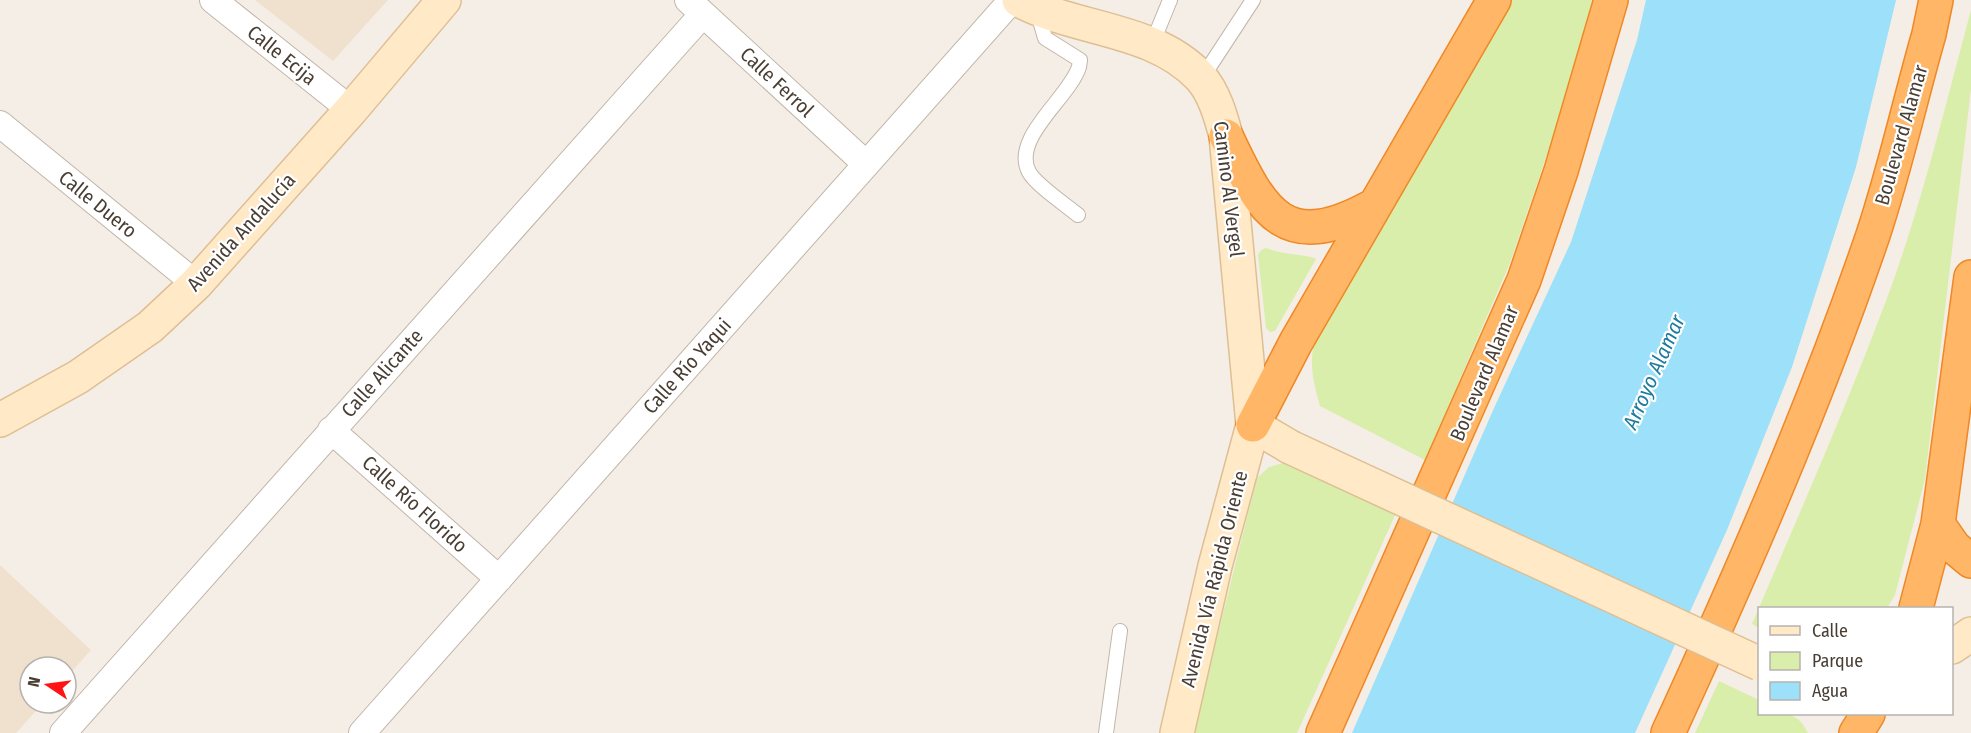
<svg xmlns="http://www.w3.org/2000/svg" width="1971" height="733" viewBox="0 0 1971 733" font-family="'Fira Sans Condensed',sans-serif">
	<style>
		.education { fill: #f0e1ce }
		.green { fill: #d9eeaa }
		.water { fill: #9ce0f9 }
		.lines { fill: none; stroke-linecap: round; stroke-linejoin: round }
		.lane-casing { stroke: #c2b5a8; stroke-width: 16 }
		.street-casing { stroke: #c2b5a8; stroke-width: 28 }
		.secondary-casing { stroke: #debf93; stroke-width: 36 }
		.highway-casing { stroke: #ef8826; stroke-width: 36 }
		.lane { stroke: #fff; stroke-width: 14 }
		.street { stroke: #fff; stroke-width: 26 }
		.secondary { stroke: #ffe9c6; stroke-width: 33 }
		.highway { stroke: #ffb667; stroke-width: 33 }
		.secondary-bridge-casing { stroke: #debf93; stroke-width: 36; stroke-linecap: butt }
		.secondary-bridge { stroke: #ffe9c6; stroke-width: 33 }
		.labels { text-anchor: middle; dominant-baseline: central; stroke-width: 4.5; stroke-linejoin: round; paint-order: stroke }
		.street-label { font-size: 20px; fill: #493e34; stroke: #fff }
		.water-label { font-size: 21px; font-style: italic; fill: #1e7b9f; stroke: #fff }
	</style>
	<rect width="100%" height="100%" fill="#f5eee6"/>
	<path class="education" d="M255 0H388L333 61Z
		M0 565 91 650 66 678V667H30V703H43L16 733H0Z"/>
	<path class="green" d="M1508 0H1592L1563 108 1510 263 1425 460 1320 406C1313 381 1308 361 1316 336Z
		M1971 10V89L1925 479 1895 595 1887 608H1760L1759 628 1752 624C1798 517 1845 410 1886 301 1921 207 1945 107 1971 10Z
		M1266 248C1283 255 1306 254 1316 259L1275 331 1270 332 1266 328 1258 255 1261 250Z
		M1290 461 1396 513 1297 733H1193L1257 478 1269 467Z
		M1719 681 1759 700 1760 714C1783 714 1796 709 1808 733H1695Z"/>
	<path class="water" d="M1646 0H1896L1856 167 1792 367 1727 530 1635 733H1352L1494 408 1571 242 1637 40Z"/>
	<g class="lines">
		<defs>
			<path id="lane" d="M1037 10 1045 38 1080 60 1079 67C1069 98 1011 138 1029 172 1036 185 1066 205 1078 215
				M1152 44 1170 0
				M1202 78 1253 0
				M1106 733 1120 631"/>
			<path id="street" d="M213 0 351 110
				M688 0 866 164
				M0 124 196 284
				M331 430 499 579
				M63 733 703 14
				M362 733 1012 0"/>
			<path id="secondary" d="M1019 0C1076 31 1153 27 1200 77 1214 92 1221 117 1226 136L1253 425 1290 447
				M0 420 78 377 150 327 196 284 351 110 444 0
				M1952 647 1971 634
				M1177 733 1215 566 1253 425"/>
			<path id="highway" d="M1226 136C1263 215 1286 255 1375 205
				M1253 425 1296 342 1494 0
				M1938 524 1954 547 1971 561
				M1916 608 1938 524 1971 277
				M1323 733 1524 280 1561 171 1611 0
				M1668 733C1743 570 1815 405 1873 235 1895 169 1910 100 1929 34L1936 0
				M1856 733 1868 714"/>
		</defs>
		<use href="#lane" class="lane-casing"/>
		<use href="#street" class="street-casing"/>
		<use href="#secondary" class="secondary-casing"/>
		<use href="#highway" class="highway-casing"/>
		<use href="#lane" class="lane"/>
		<use href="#street" class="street"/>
		<use href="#secondary" class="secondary"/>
		<use href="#highway" class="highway"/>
		<defs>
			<path id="secondary-bridge" d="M1290 447 1760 664"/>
		</defs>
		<use href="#secondary-bridge" class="secondary-bridge-casing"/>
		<use href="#secondary-bridge" class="secondary-bridge"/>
	</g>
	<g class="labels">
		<g class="street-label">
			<text transform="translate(282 55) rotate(39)">Calle Ecija</text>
			<text transform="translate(777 82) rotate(43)">Calle Ferrol</text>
			<text transform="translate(1901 135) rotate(-74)">Boulevard Alamar</text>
			<text transform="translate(1229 189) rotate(83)">Camino Al Vergel</text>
			<text transform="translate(98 204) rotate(39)">Calle Duero</text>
			<text transform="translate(241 232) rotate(-48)">Avenida Andalucía</text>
			<text transform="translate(687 366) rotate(-48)">Calle Río Yaqui</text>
			<text transform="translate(382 373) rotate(-48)">Calle Alicante</text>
			<text transform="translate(1484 373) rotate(-67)">Boulevard Alamar</text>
			<text transform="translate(415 504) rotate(42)">Calle Río Florido</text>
			<text transform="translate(1214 579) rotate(-76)">Avenida Vía Rápida Oriente</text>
		</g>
		<g class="water-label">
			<text transform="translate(1654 372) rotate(-66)">Arroyo Alamar</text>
		</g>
	</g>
	<rect x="1758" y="607" width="195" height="108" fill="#ffffff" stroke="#b6b2ae" stroke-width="1.5"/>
	<rect x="1770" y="626" width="30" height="9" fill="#ffe9c6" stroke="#b6b2ae" stroke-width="1.5"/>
	<text x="1812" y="637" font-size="18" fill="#493e34">Calle</text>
	<rect x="1770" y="652" width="30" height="18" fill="#d9eeaa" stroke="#b6b2ae" stroke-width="1.5"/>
	<text x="1812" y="667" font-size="18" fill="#493e34">Parque</text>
	<rect x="1770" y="682" width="30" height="18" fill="#9ce0f9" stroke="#b6b2ae" stroke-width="1.5"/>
	<text x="1812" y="697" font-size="18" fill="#493e34">Agua</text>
	<g transform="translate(48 685) rotate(283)"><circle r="28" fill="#ffffff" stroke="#b6b2ae" stroke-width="1.5"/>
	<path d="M0-4.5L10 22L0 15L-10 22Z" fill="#ff1413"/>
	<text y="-9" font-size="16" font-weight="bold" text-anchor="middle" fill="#493e34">N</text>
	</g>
</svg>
